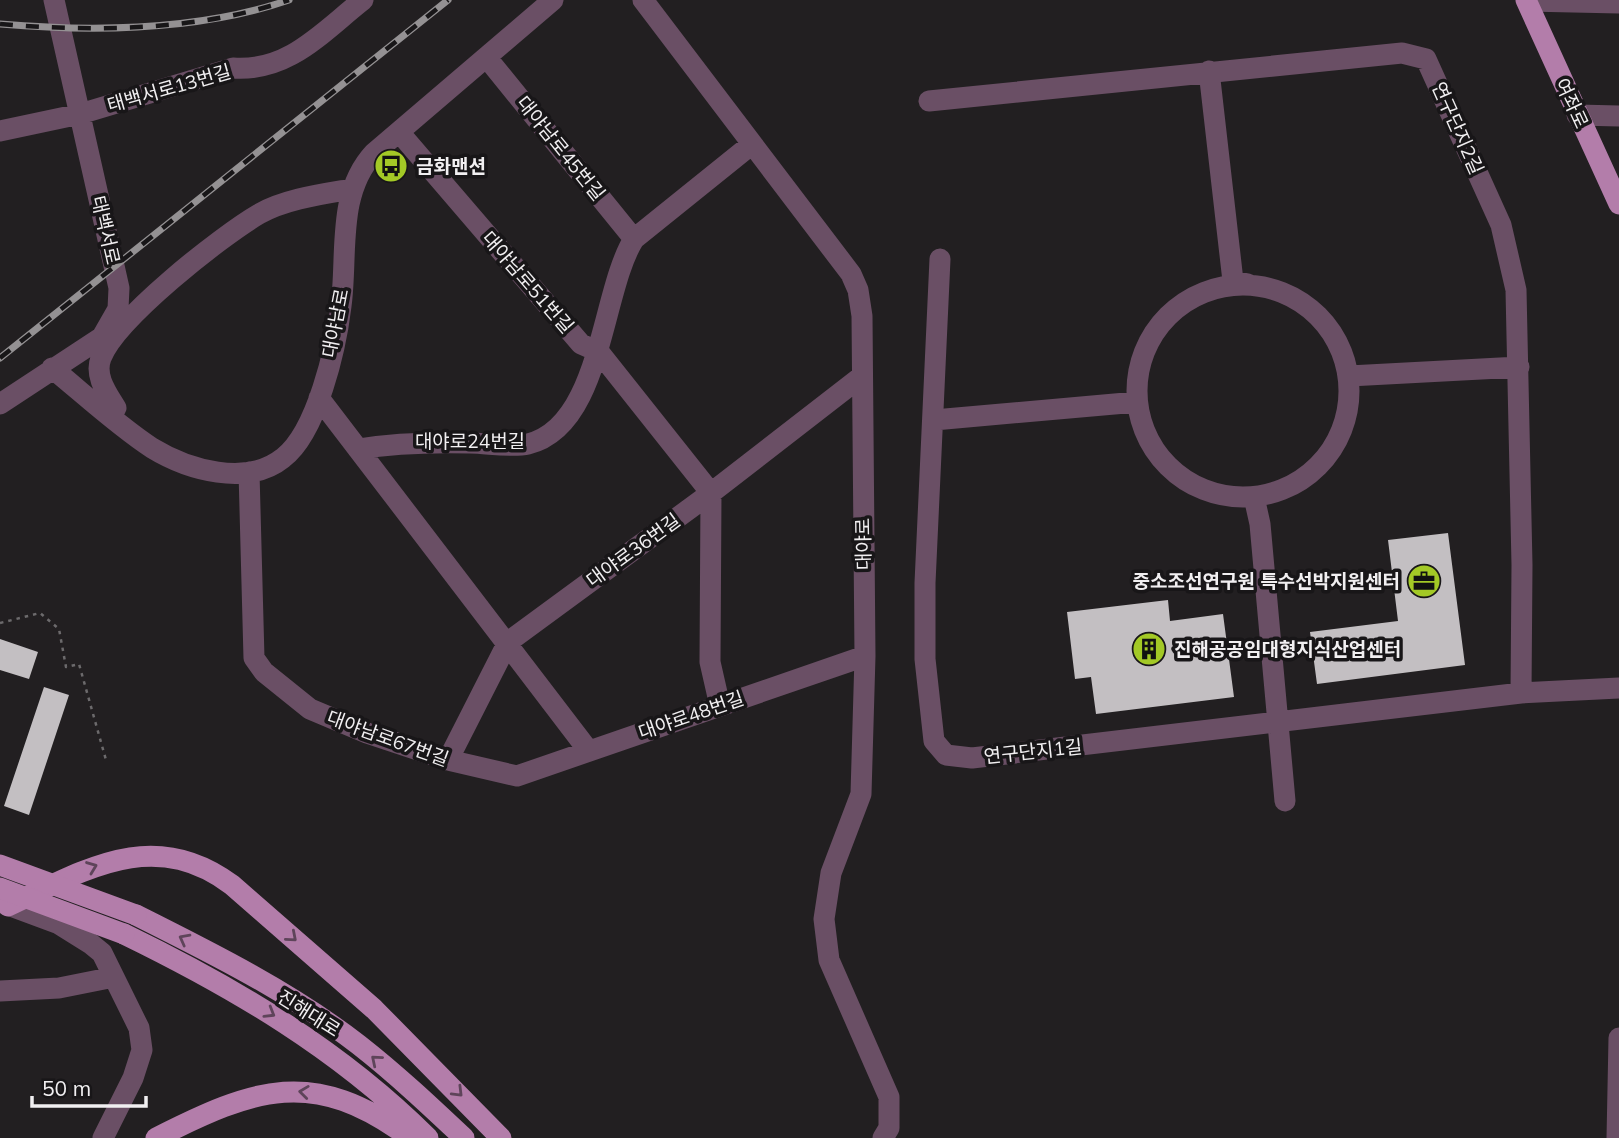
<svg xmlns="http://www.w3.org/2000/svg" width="1619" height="1138" viewBox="0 0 1619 1138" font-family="Mulish,'Noto Sans KR',sans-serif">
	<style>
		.building { fill: #c3bfc2 }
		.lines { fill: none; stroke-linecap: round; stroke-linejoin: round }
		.path { stroke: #6c6a6c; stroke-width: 2.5; stroke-dasharray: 3.5 5; stroke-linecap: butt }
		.minor { stroke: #6a4f65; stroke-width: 21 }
		.major { stroke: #b37daa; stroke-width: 21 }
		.rail-casing { stroke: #949193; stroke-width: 7 }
		.rail { stroke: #181618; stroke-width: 4.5; stroke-dasharray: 13; stroke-linecap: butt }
		.major-bridge { stroke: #b37daa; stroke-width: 21 }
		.oneway { stroke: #5e445a }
		.labels { text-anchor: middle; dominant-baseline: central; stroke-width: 7; stroke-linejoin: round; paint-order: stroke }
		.street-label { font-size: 19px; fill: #f1eff1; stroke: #181618 }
		.poi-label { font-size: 19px; font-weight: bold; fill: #f1eff1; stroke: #181618; text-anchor: start }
	</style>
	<rect width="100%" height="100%" fill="#221f21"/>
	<path class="building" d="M1448 533 1465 665 1317 684 1310 632 1398 621 1388 540Z
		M1168 600 1170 621 1223 614 1234 697 1096 714 1091 677 1075 679 1067 612Z
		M0 639 38 652 29 679 0 670Z
		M44 687 69 695 29 815 4 806Z"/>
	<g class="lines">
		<path class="path" d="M0 623 40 613 59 629 66 667 79 664 106 760"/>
		<path class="minor" d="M643 0 851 274 858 290 862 316 865 656 861 794 831 873 824 919 829 960 889 1097V1128L883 1138
			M1527 1 1619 3
			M487 58 634 239
			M1209 71 1233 281 1248 284
			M929 101 1402 53 1426 59 1501 225 1516 290 1522 565 1521 693
			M1577 115 1619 116
			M0 131 80 114 233 68C289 72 322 32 363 0
			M399 132 581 344 599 352 711 493 710 662 720 706
			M940 259 925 583V659L934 741 946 755 972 758 1521 693 1619 688
			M1137 391a106 106 0 1 1 212 0a106 106 0 1 1-212 0Z
			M52 368C85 395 117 425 152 448 188 470 247 487 283 458 317 432 336 348 341 306 348 255 336 194 374 153L553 0
			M1349 376 1519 367
			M319 398 588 750
			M0 404 102 337 118 309 119 288 54 0
			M116 408C107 393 94 376 101 358 116 319 221 236 259 214 285 199 323 194 352 189
			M934 420 1137 402
			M358 449C396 443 431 442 470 443 487 443 511 448 528 444 602 426 601 291 634 239L752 144
			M249 472 254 658 264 672 310 709 367 733 448 760 517 776 865 656
			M1254 497 1260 524 1285 801
			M448 760 508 642 711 493 862 376
			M0 902 59 924 91 944 102 953 139 1028 142 1050 133 1078 103 1138
			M0 991 59 988 114 977
			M1617 1138 1619 1038"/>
		<path class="major" d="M1526 0 1619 204
			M8 906C85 870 153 826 232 885L374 1009 501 1138
			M136 915C212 953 292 993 359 1045 396 1074 430 1106 464 1138
			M124 934C235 988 340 1050 428 1138
			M156 1138C255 1088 313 1066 410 1138"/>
		<defs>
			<path id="rail" d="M0 24C94 32 199 31 289 0
				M0 358 448 0"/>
		</defs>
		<use href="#rail" class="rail-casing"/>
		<use href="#rail" class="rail"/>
		<path class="major-bridge" d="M0 865 136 915
			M0 888 124 934"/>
	</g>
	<defs><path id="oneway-chevron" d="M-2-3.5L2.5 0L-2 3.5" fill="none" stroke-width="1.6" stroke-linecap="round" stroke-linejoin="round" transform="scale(1.75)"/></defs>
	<g class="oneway">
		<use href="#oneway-chevron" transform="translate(92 867) rotate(-21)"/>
		<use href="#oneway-chevron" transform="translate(292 937) rotate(41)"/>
		<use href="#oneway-chevron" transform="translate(184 939) rotate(-152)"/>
		<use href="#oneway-chevron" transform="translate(270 1013) rotate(31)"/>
		<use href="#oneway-chevron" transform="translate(376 1060) rotate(-140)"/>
		<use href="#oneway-chevron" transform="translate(304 1092) rotate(-173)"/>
		<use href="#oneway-chevron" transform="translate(458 1092) rotate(45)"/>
	</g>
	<defs>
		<symbol id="bus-disc" viewBox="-11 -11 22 22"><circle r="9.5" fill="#a3c926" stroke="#181618"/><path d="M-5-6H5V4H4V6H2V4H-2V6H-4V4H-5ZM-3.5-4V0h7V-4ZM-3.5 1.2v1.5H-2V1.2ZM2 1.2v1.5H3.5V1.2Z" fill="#111"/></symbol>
		<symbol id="office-disc" viewBox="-11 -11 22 22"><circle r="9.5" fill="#a3c926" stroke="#181618"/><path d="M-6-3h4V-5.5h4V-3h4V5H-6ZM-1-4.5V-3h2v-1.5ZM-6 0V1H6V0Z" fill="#111"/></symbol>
		<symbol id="building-disc" viewBox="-11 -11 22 22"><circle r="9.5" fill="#a3c926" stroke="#181618"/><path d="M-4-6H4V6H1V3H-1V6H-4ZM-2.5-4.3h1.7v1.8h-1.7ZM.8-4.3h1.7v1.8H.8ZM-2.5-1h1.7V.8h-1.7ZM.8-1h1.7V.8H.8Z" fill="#111"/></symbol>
	</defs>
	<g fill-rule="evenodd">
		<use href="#bus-disc" x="372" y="147" width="38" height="38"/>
		<use href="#office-disc" x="1405" y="562" width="38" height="38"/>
		<use href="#building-disc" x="1130" y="630" width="38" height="38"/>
	</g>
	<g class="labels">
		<g class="street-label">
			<text transform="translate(169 88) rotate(-16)">태백서로13번길</text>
			<text transform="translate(1572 103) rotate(65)">여좌로</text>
			<text transform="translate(1458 128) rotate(66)">연구단지2길</text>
			<text transform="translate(561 148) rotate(51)">대야남로45번길</text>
			<text transform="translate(106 230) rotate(77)">태백서로</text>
			<text transform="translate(528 282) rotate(49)">대야남로51번길</text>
			<text transform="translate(335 323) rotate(-79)">대야남로</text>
			<text x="470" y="441">대야로24번길</text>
			<text transform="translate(863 544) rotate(-91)">대야로</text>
			<text transform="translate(633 550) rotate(-36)">대야로36번길</text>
			<text transform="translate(691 715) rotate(-19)">대야로48번길</text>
			<text transform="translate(388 738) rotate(20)">대야남로67번길</text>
			<text transform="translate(1033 751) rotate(-6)">연구단지1길</text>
			<text transform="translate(309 1013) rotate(32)">진해대로</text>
		</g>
		<g class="poi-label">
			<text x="416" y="166">금화맨션</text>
			<text x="1400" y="581" text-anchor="end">중소조선연구원 특수선박지원센터</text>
			<text x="1174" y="649">진해공공임대형지식산업센터</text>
		</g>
	</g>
	<path d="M32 1096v10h114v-10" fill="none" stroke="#f1eff1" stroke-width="3.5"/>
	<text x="42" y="1096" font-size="21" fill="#f1eff1" stroke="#181618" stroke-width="5" paint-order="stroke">50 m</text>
</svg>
